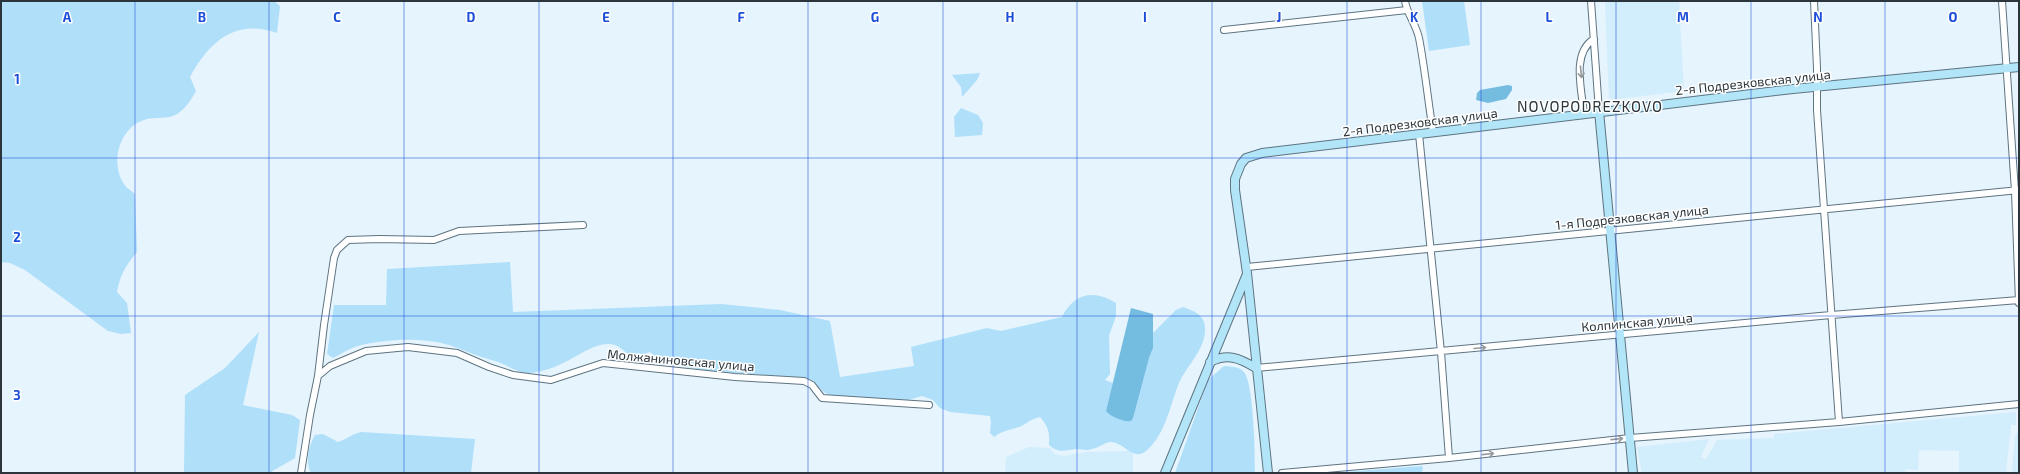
<svg xmlns="http://www.w3.org/2000/svg" width="2020" height="474" viewBox="0 0 2020 474" font-family="'Exo 2',sans-serif">
	<style>
		.built { fill: #d2edfc }
		.green { fill: #b0dffa }
		.water { fill: #75bce1 }
		.lines { fill: none; stroke-linecap: round; stroke-linejoin: round }
		.street-casing { stroke: #5e7481; stroke-width: 8 }
		.secondary-casing { stroke: #5e7481; stroke-width: 10 }
		.street { stroke: #fff; stroke-width: 6 }
		.secondary { stroke: #b2e5f7; stroke-width: 8 }
		.oneway { stroke: #959a9d }
		.grid { fill: none; stroke: #1d4ed8; stroke-width: 1; stroke-opacity: 0.55 }
		.labels { text-anchor: middle; dominant-baseline: central; stroke-width: 3; stroke-linejoin: round; paint-order: stroke }
		.street-label { font-size: 13px; fill: #2b353b; stroke: #fff }
		.quarter-label { font-size: 15px; letter-spacing: 1px; fill: #2b353b; stroke: #fff }
		.grid-label { font-size: 13px; text-anchor: middle; font-weight: bold; fill: #1d4ed8; stroke: #fff; stroke-width: 3; stroke-linejoin: round; paint-order: stroke }
	</style>
	<rect width="100%" height="100%" fill="#e5f4fd"/>
	<path class="built" d="M1605 1H1679L1684 91 1609 100Z
		M2016 412V425H2011L2006 473H1959V451L1926 450 1919 451 1918 470 1906 469 1905 473H1642L1637 447 1709 439 1701 457 1706 459 1717 440 1774 438V434Z
		M2019 431V473H2012L2015 436Z
		M1029 447 1050 448 1055 454 1064 456 1086 452 1133 451V473H1005L1006 457Z"/>
	<path class="green" d="M1 1H274L280 6 277 33C235 18 209 42 190 77L196 91C191 100 186 108 177 114 168 120 154 116 144 120 119 128 110 163 124 184 126 188 132 191 135 194L137 252C126 265 120 275 117 292L127 303 131 333 121 334 108 331 25 270 10 263 1 262Z
		M1422 1H1464L1470 45 1429 51Z
		M980 73 977 80 962 97 961 87 952 75Z
		M961 108 978 115 983 123 982 135 955 137 954 117Z
		M510 262 513 312 721 304 780 310 830 321 840 377 914 366 911 347 987 328 1001 331 1062 317C1074 293 1094 289 1116 303V316L1109 336 1110 374 1105 380 1113 383 1106 411 1149 358 1153 348 1152 334 1176 310 1183 307C1194 311 1205 315 1205 328 1206 349 1187 365 1179 383 1170 405 1166 434 1146 451 1131 463 1122 437 1106 443 1101 445 1097 448 1092 449 1087 451 1082 449 1077 449 1064 450 1059 454 1049 445 1050 433 1048 426 1040 417 1027 420 1028 424 1019 427 1010 430 1002 431 994 437L990 433 991 422 990 416 950 412 940 408 933 400 922 396 905 401 829 395C817 389 818 383 805 378L708 371 660 362 650 352C621 362 627 344 608 344 594 344 581 354 569 360 556 367 543 372 529 373 517 373 506 364 495 361 479 357 464 350 449 345 420 337 386 339 358 346 350 348 341 354 333 358L327 354 334 305H386L387 269Z
		M259 332 243 405 292 415 300 420 295 458 269 473H184L185 395 225 368Z
		M1224 366C1231 367 1239 366 1244 372 1254 385 1255 455 1255 473H1175L1208 380Z
		M361 432 475 439 471 473H311C305 462 309 445 315 435L323 434 338 442C348 439 349 435 361 432Z
		M1422 466 1423 469 1421 473H1331Z"/>
	<path class="water" d="M1508 85 1512 86V90L1506 99 1488 103 1476 100 1477 93 1480 90Z
		M1131 308 1153 314V348L1149 358 1133 418 1131 421C1123 422 1111 417 1106 411Z"/>
	<g class="lines">
		<defs>
			<path id="street" d="M1405 1C1407 14 1416 24 1419 38 1425 69 1428 101 1433 132
				M1591 1 1599 111
				M1814 1 1817 68V110L1839 422
				M2002 1 2015 191 2019 303
				M1224 30 1407 10
				M1584 114C1582 91 1571 53 1594 39
				M1419 134 1441 352 1449 458
				M1247 267 2019 190
				M1256 368 1831 315 2019 300
				M318 376 330 366 366 351 408 347 457 353 489 367 513 375 551 380 603 363 735 377 804 381 812 385 822 398 929 405
				M301 473 310 415 318 376 324 325 334 258 337 250 348 240 379 239 434 240 459 231 583 225
				M1282 473 1449 458 1630 438 1839 422 2019 404"/>
			<path id="secondary" d="M1599 111 1633 473
				M1210 362C1228 353 1239 358 1256 368
				M1165 473 1247 274
				M1268 473 1247 273 1235 190V179L1241 164 1246 158 1262 153 1793 89 2019 67"/>
		</defs>
		<use href="#street" class="street-casing"/>
		<use href="#secondary" class="secondary-casing"/>
		<use href="#street" class="street"/>
		<use href="#secondary" class="secondary"/>
	</g>
	<defs><path id="oneway-shaft" d="M-6 0H5M1.5-3L5.5 0L1.5 3" fill="none" stroke-width="1.6" stroke-linecap="round" stroke-linejoin="round"/></defs>
	<g class="oneway">
		<use href="#oneway-shaft" transform="translate(1581 72) rotate(85)"/>
		<use href="#oneway-shaft" transform="translate(1480 348) rotate(-5)"/>
		<use href="#oneway-shaft" transform="translate(1617 439) rotate(-6)"/>
		<use href="#oneway-shaft" transform="translate(1488 454) rotate(-6)"/>
	</g>
	<path class="grid" d="M135 1V473M269 1V473M404 1V473M539 1V473M673 1V473M808 1V473M943 1V473M1077 1V473M1212 1V473M1347 1V473M1481 1V473M1616 1V473M1751 1V473M1885 1V473M1 158H2019M1 316H2019"/>
	<g class="labels">
		<g class="street-label">
			<text transform="translate(1753 82) rotate(-6)">2-я Подрезковская улица</text>
			<text transform="translate(1420 122) rotate(-7)">2-я Подрезковская улица</text>
			<text transform="translate(1632 217) rotate(-6)">1-я Подрезковская улица</text>
			<text transform="translate(1637 322) rotate(-5)">Колпинская улица</text>
			<text transform="translate(681 360) rotate(5)">Молжаниновская улица</text>
		</g>
		<g class="quarter-label">
			<text x="1590" y="106">NOVOPODREZKOVO</text>
		</g>
	</g>
	<g class="grid-label">
		<text x="67" y="22">A</text>
		<text x="202" y="22">B</text>
		<text x="337" y="22">C</text>
		<text x="471" y="22">D</text>
		<text x="606" y="22">E</text>
		<text x="741" y="22">F</text>
		<text x="875" y="22">G</text>
		<text x="1010" y="22">H</text>
		<text x="1145" y="22">I</text>
		<text x="1279" y="22">J</text>
		<text x="1414" y="22">K</text>
		<text x="1549" y="22">L</text>
		<text x="1683" y="22">M</text>
		<text x="1818" y="22">N</text>
		<text x="1953" y="22">O</text>
		<text x="17" y="84">1</text>
		<text x="17" y="242">2</text>
		<text x="17" y="400">3</text>
	</g>
	<rect width="2020" height="474" fill="none" stroke="#2b353b" stroke-width="4"/>
</svg>
